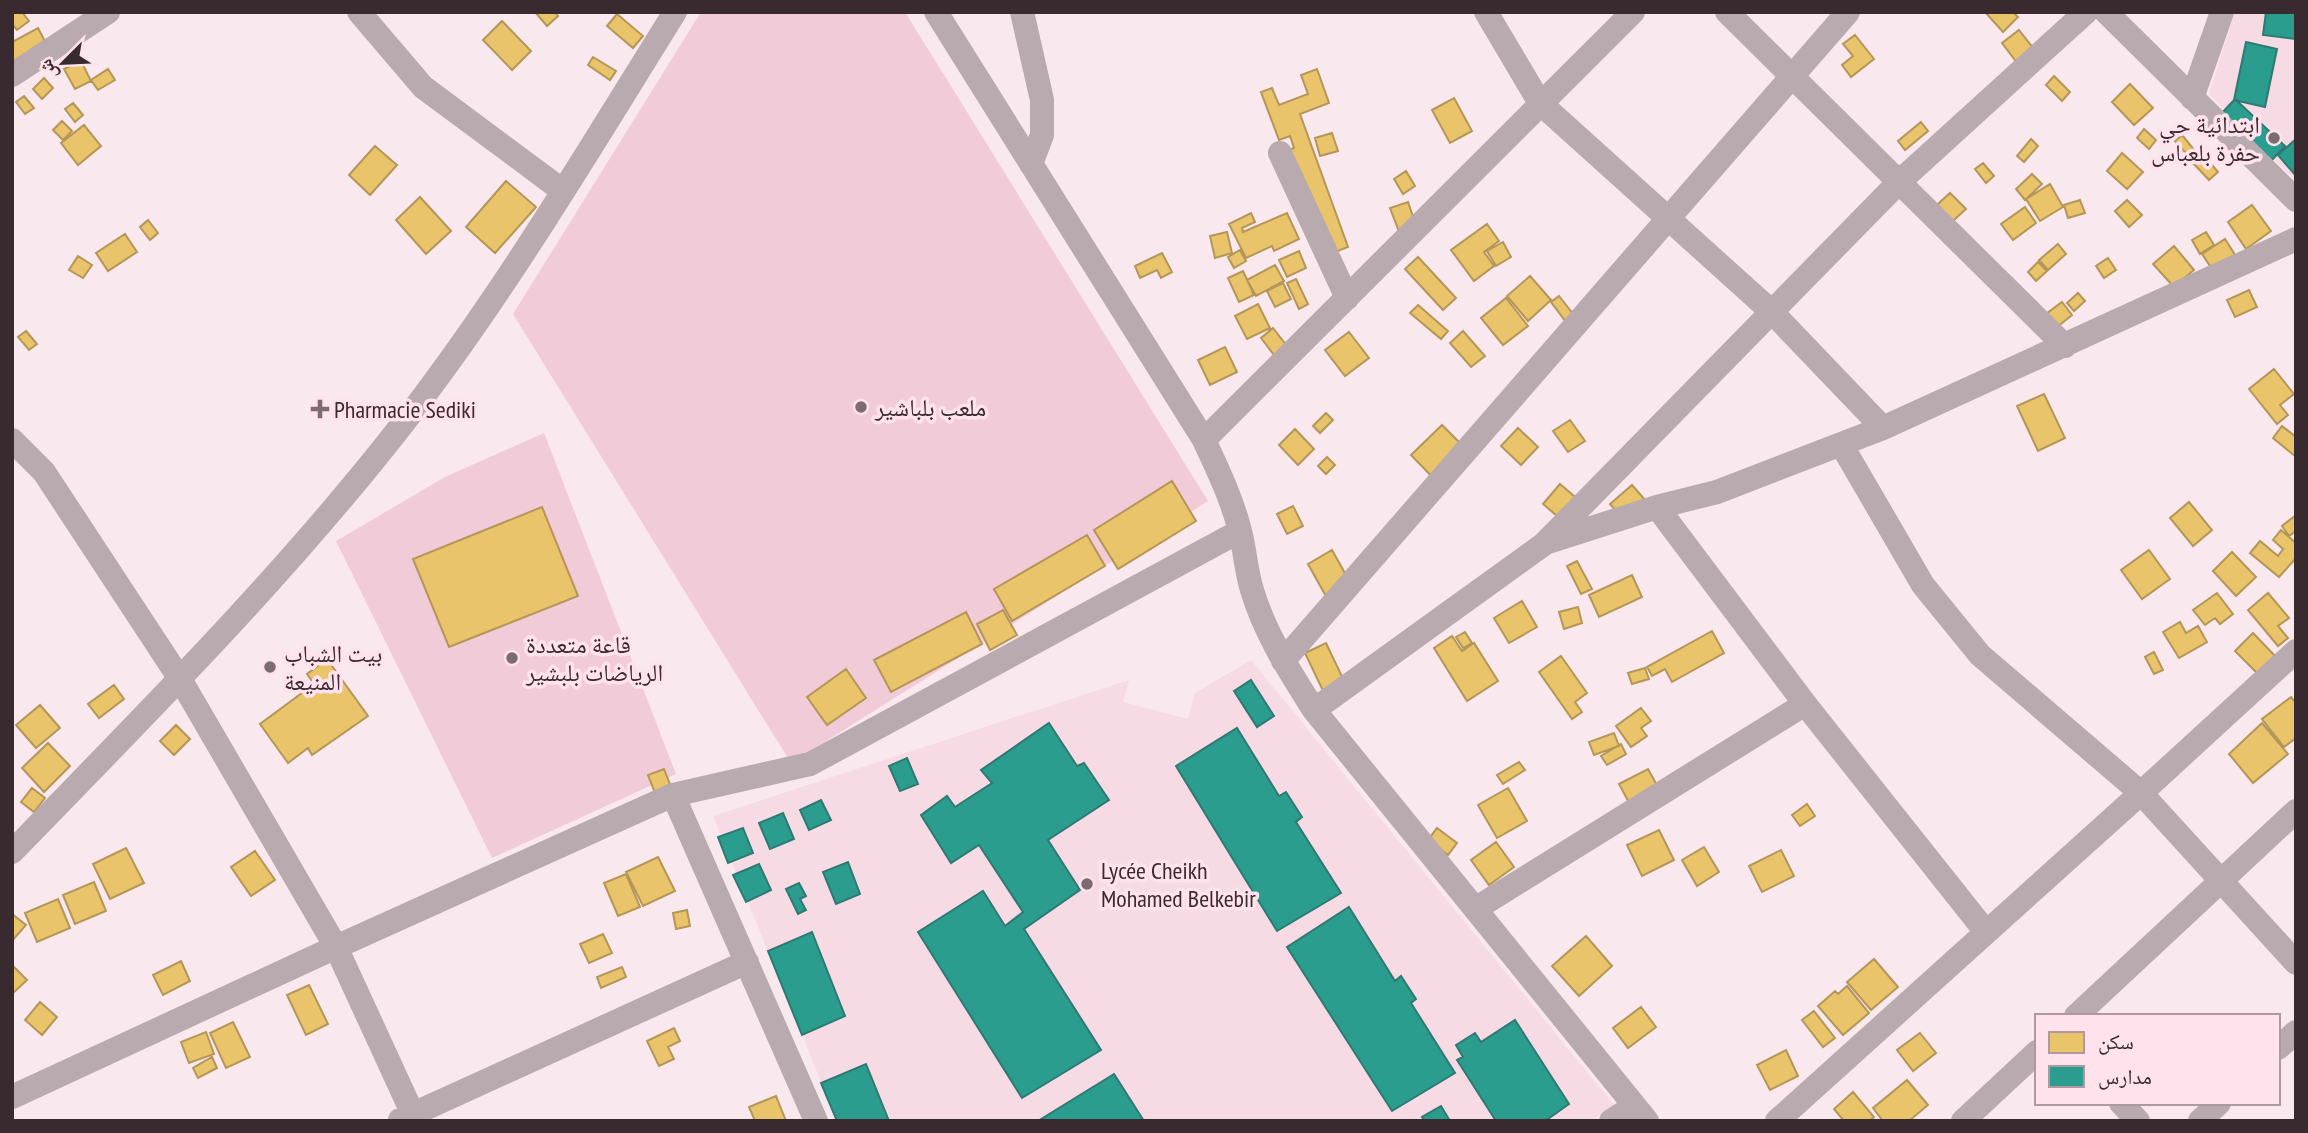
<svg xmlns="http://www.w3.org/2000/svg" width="2308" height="1133" viewBox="0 0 2308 1133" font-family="'PT Sans Narrow','Noto Naskh Arabic',sans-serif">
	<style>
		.built { fill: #f7dbe4 }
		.green { fill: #f1cbd8 }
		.homes { fill: #e9c46a; stroke: #b49658; stroke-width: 2 }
		.schools { fill: #2a9d8f; stroke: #2e7a72; stroke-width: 2 }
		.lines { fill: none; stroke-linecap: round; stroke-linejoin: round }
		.minor { stroke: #b8aaae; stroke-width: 24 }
		.poi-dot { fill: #7c6c72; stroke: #ffe2eb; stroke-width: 2.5 }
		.labels { text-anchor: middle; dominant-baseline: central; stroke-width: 7; stroke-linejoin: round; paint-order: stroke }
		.poi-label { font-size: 24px; fill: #382a2f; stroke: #ffe2eb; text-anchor: start }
	</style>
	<rect width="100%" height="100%" fill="#f9e8ee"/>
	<path class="built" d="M2235 12H2296V181L2209 94Z
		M1251 660 1615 1106 1591 1121H837L713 816 1129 680 1123 702 1188 719 1195 693Z"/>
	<path class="green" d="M701 12H905L1208 501 791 763 513 314Z
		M544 433 676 774 492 858 336 541 445 477Z"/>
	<path class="homes" d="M12 12H22L29 21 17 30 12 24Z
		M535 12H555L558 16 547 26Z
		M1985 12H2013L2018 17 2003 32Z
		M617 14 643 36 633 48 607 26Z
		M502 21 531 51 512 70 483 40Z
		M38 28 51 53 18 70 12 58V42Z
		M2019 30 2041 58 2024 72 2002 43Z
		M1855 35 1874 59 1851 77 1842 65 1853 56 1843 44Z
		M593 57 616 71 610 80 588 65Z
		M81 61 91 81 75 89 64 69Z
		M108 69 115 80 98 90 91 80Z
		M1317 69 1329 103 1300 114 1348 247 1322 257 1282 153 1294 148 1290 136 1279 140 1261 92 1272 88 1279 105 1308 94 1301 75Z
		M2054 76 2070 92 2062 101 2046 85Z
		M44 78 53 88 42 99 33 89Z
		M2130 84 2153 108 2134 125 2112 102Z
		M24 96 34 108 25 114 16 102Z
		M1454 98 1472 131 1450 143 1432 110Z
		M73 103 83 115 75 122 65 109Z
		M62 121 72 131 63 140 53 130Z
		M1921 122 1928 131 1905 150 1898 141Z
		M84 125 101 146 78 165 61 143Z
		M2144 129 2156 140 2149 149 2137 138Z
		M1332 133 1338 151 1320 156 1315 138Z
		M2182 135 2196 152 2189 157 2175 141Z
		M2031 139 2038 146 2024 162 2017 156Z
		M375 146 397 165 370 195 349 175Z
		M2201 152 2218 172 2209 180 2191 161Z
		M2122 153 2143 172 2127 189 2107 171Z
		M1983 163 1994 176 1986 183 1975 169Z
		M1406 171 1415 186 1403 194 1394 179Z
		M2032 174 2042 184 2025 200 2016 189Z
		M506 181 536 207 495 253 466 227Z
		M2050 184 2063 207 2040 221 2026 199Z
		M1950 193 1966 209 1943 230 1928 213Z
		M420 197 451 231 426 254 396 220Z
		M2080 200 2085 213 2068 218 2064 205Z
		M2127 200 2142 215 2129 227 2115 211Z
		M1408 202 1417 228 1400 234 1390 208Z
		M2252 205 2271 231 2246 249 2228 222Z
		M2025 207 2036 223 2013 240 2001 224Z
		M1251 213 1255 222 1242 228 1243 232 1287 213 1299 239 1274 251 1272 246 1246 258 1229 224Z
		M148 220 158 233 150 240 140 227Z
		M1487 224 1499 241 1484 252 1494 266 1474 281 1451 250Z
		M1227 232 1232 253 1215 258 1210 236Z
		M2206 232 2214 245 2200 254 2192 240Z
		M125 234 137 252 108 271 96 253Z
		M2225 239 2239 261 2216 275 2202 254Z
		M1503 242 1511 257 1496 266 1487 251Z
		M2058 244 2066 254 2048 270 2039 260Z
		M2174 246 2194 270 2174 287 2153 264Z
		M1240 250 1246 261 1234 268 1228 257Z
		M1299 251 1306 268 1287 277 1279 260Z
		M1162 253 1172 272 1161 278 1157 270 1140 278 1135 266Z
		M78 256 92 265 83 278 69 270Z
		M1418 257 1456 298 1443 310 1405 269Z
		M2108 258 2116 270 2104 278 2096 266Z
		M2038 262 2047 271 2036 281 2028 272Z
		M1275 265 1284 281 1256 296 1247 280Z
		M1243 271 1254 295 1239 302 1228 278Z
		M1530 276 1551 300 1528 321 1507 296Z
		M1296 279 1308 304 1299 309 1287 283Z
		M1283 283 1291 299 1275 307 1267 291Z
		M2249 290 2257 307 2235 317 2227 300Z
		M2078 293 2085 301 2074 311 2067 303Z
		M1559 296 1574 315 1566 322 1551 302Z
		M1506 298 1528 326 1503 345 1481 318Z
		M2062 302 2072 315 2052 331 2042 317Z
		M1258 304 1270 328 1247 339 1235 316Z
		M1418 305 1448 331 1441 339 1410 313Z
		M1273 328 1287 346 1274 355 1261 338Z
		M26 331 37 344 29 350 18 337Z
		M1463 331 1485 356 1471 367 1450 343Z
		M1349 332 1369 358 1345 376 1325 350Z
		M1225 347 1237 372 1210 385 1198 360Z
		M2274 369 2294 394 2280 405 2288 415 2277 424 2249 389Z
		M2044 394 2065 438 2038 451 2017 406Z
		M1326 413 1333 420 1320 433 1313 426Z
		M1570 420 1585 441 1568 452 1553 431Z
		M1442 425 1471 454 1440 485 1411 455Z
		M2282 426 2296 437V457L2273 438Z
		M1518 428 1538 447 1521 465 1501 446Z
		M1295 429 1314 449 1298 465 1279 445Z
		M1327 457 1335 465 1326 474 1318 466Z
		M1172 481 1196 521 1118 569 1094 530Z
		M1560 484 1580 501 1563 521 1543 504Z
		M1632 485 1652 508 1625 521 1610 504Z
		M2189 502 2212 530 2193 546 2170 518Z
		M1293 506 1303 526 1287 534 1277 514Z
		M542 507 578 596 449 647 413 559Z
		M2296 515V531L2289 536 2282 526Z
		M2281 530 2296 543V558L2279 577 2250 553 2260 541 2278 556 2283 549 2273 540Z
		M1087 535 1105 566 1012 621 994 589Z
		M1332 550 1351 584 1327 598 1308 564Z
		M2149 550 2170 579 2142 599 2121 570Z
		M2232 552 2256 577 2236 596 2213 571Z
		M1577 561 1592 589 1581 594 1567 566Z
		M1632 575 1642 597 1599 617 1589 595Z
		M2217 593 2233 614 2220 624 2215 618 2205 625 2193 610Z
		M2268 593 2289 618 2278 626 2288 638 2278 646 2248 610Z
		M1522 601 1537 627 1509 643 1494 618Z
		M1578 607 1582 623 1564 629 1559 612Z
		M1003 610 1017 635 990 650 977 624Z
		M966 612 982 644 891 692 874 660Z
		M2180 622 2186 633 2198 626 2207 642 2179 658 2163 632Z
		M1712 631 1724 653 1672 682 1665 669 1652 676 1647 667Z
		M1465 632 1472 643 1463 648 1456 637Z
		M2253 633 2278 659 2260 676 2235 651Z
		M1452 636 1462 651 1474 643 1498 681 1467 701 1434 648Z
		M1326 643 1346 685 1325 695 1305 653Z
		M2154 652 2163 670 2154 674 2145 657Z
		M1561 656 1587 693 1575 702 1582 712 1572 719 1539 672Z
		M327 659 368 716 312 755 308 748 288 763 260 724 314 684 307 674Z
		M1645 668 1649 679 1632 684 1628 673Z
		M846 669 866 698 827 725 807 697Z
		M114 685 124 699 99 718 88 704Z
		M2291 697 2296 703V738L2284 747 2262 719Z
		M40 705 60 728 36 748 16 725Z
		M1641 708 1651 721 1641 728 1647 736 1631 747 1616 726Z
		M2262 723 2288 754 2253 783 2229 754Z
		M176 725 190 739 174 755 160 741Z
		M1614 733 1619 746 1594 755 1589 742Z
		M48 743 70 766 44 792 22 768Z
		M1621 744 1626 754 1607 765 1601 756Z
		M1519 762 1525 770 1503 784 1497 775Z
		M664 769 673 792 657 798 648 775Z
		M1648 769 1663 796 1634 812 1619 784Z
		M32 788 45 798 34 812 21 802Z
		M1508 788 1527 821 1497 838 1478 805Z
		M1807 804 1815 816 1800 826 1792 815Z
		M1437 828 1457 843 1448 855 1428 840Z
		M1659 830 1674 860 1642 876 1627 845Z
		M1496 842 1514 867 1489 885 1471 860Z
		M1704 847 1719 872 1697 886 1682 860Z
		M126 848 144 883 110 899 93 864Z
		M1781 850 1794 876 1762 892 1749 866Z
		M255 851 275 880 251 896 231 867Z
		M658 857 675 891 643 906 626 872Z
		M626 874 640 907 618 916 604 883Z
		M94 882 106 911 75 924 63 895Z
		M58 899 70 928 37 942 25 913Z
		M687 910 690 926 676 929 673 913Z
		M12 914 26 925 12 941Z
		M603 934 612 953 589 963 580 944Z
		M1586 936 1612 966 1579 996 1552 966Z
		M1874 959 1898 987 1871 1010 1847 982Z
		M181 961 190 981 163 995 153 975Z
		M12 965 27 980 12 994Z
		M622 967 626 977 601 988 597 977Z
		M309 985 328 1024 306 1035 287 995Z
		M1847 986 1869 1013 1843 1035 1818 1006 1835 991 1838 994Z
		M40 1002 57 1017 42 1035 25 1020Z
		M1641 1007 1656 1027 1628 1048 1613 1028Z
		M1814 1011 1835 1038 1823 1047 1802 1020Z
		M233 1022 250 1057 226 1068 210 1033Z
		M674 1028 680 1041 668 1047 674 1059 659 1066 647 1041Z
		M206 1032 214 1054 189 1063 181 1042Z
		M1920 1033 1936 1053 1913 1071 1897 1050Z
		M1786 1050 1798 1076 1770 1090 1757 1065Z
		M212 1057 217 1068 198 1078 193 1068Z
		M1907 1080 1928 1105 1909 1121H1883L1873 1108Z
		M1853 1092 1874 1117 1869 1121H1844L1834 1109Z
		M776 1096 786 1121H755L749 1107Z"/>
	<path class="schools" d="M2266 12H2296V39L2263 35Z
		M2246 42 2277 49 2265 107 2234 100Z
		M2235 99 2285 146 2271 161 2221 114Z
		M2296 139V176L2278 155Z
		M1251 680 1274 716 1257 727 1234 691Z
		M1049 723 1077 766 1084 763 1109 800 1048 840 1080 890 1024 929 1101 1050 1022 1098 918 932 983 891 1005 926 1023 912 979 845 951 863 921 815 947 796 955 807 992 783 981 770Z
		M1237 728 1279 796 1286 792 1302 817 1296 822 1341 893 1277 931 1176 766Z
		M907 758 918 784 900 791 889 766Z
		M821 800 831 820 809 830 800 810Z
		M783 813 794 839 770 849 759 823Z
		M743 828 753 853 728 863 718 837Z
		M848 862 860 894 836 904 823 872Z
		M759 864 771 890 746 902 733 875Z
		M799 883 806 896 800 899 806 910 798 914 786 889Z
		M1349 907 1395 981 1401 976 1416 999 1411 1003 1455 1073 1392 1111 1287 947Z
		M812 932 845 1016 802 1035 768 951Z
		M1515 1020 1569 1104 1545 1121H1496L1457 1060 1463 1057 1456 1045 1475 1033 1481 1042Z
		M866 1064 889 1121H837L821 1083Z
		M1114 1074 1144 1121H1038Z
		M1441 1106 1450 1121H1424L1422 1117Z"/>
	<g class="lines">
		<path class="minor" d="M359 12 423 87 563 191
			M936 12 1204 440C1218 470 1232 499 1240 531 1245 550 1246 571 1252 590 1265 634 1290 672 1314 710L1647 1121
			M1022 12 1042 100V135L1031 164
			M1486 12 1540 103 1772 312 1883 428
			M1727 12 2065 346
			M2106 12 2296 200
			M12 75 108 12
			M2192 98 2222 12
			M1280 153 1347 298
			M12 440 44 472 180 679 336 947 416 1121
			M1204 440 1633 12
			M1841 444 1923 585 1980 655 2141 793 2296 963
			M1657 507 1805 704 1986 932
			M1548 542 1657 507 1717 492 1883 428 2296 239
			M1283 661 1848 12
			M1314 710 1544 544 1899 182 2086 12
			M673 795 816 1121
			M12 852C146 714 283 577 401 426 503 295 587 153 675 12
			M1475 909 1805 704
			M2076 1016 2296 811
			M2278 1048 2296 1032
			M12 1097 336 947 673 795 810 764 1240 531
			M2121 1103 2138 1121
			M400 1120 747 962
			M1611 1121 1634 1106
			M1777 1121 2141 793 2296 651
			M1963 1121 2037 1052
			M2200 1121 2219 1103"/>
	</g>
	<g class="poi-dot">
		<circle cx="2274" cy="138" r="7"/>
		<circle cx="861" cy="407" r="7"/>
		<path d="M316.5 398.5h7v7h7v7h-7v7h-7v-7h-7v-7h7z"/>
		<circle cx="512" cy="658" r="7"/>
		<circle cx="270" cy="667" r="7"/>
		<circle cx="1087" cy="884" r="7"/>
	</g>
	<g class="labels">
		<g class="poi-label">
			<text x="2260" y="124" text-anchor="end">ابتدائية حي<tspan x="2260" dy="28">حفرة بلعباس</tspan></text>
			<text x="875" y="407">ملعب بلباشير</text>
			<text x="334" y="409">Pharmacie Sediki</text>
			<text x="526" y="644">قاعة متعددة<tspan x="526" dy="28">الرياضات بلبشير</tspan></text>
			<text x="284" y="653">بيت الشباب<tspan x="284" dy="28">المنيعة</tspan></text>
			<text x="1101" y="870">Lycée Cheikh<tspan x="1101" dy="28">Mohamed Belkebir</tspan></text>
		</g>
	</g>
	<rect width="2308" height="1133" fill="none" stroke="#382a2f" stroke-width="28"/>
	<rect x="2035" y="1014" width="245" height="91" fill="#ffe2eb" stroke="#af98a0" stroke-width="2"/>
	<rect x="2049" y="1032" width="35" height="21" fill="#e9c46a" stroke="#af98a0" stroke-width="2"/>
	<text x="2098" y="1049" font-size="21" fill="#382a2f">سكن</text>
	<rect x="2049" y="1066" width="35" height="21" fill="#2a9d8f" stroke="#af98a0" stroke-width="2"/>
	<text x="2098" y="1084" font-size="21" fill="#382a2f">مدارس</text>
	<g transform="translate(63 63) rotate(246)" stroke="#ffe2eb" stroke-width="5" paint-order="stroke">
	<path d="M0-5L12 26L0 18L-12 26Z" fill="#382a2f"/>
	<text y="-10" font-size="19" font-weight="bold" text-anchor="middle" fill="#382a2f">ش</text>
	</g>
</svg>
